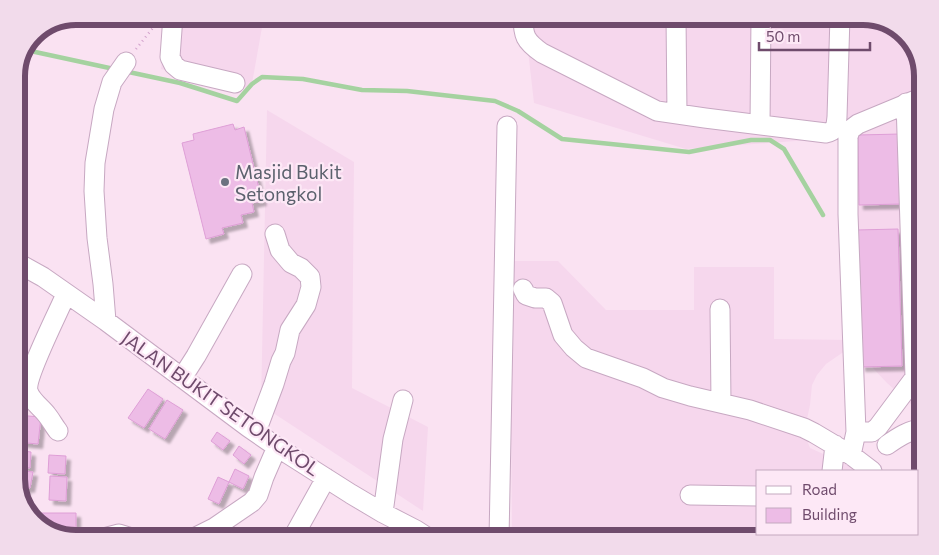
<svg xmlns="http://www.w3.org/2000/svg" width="939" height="555" viewBox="0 0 939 555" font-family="Commissioner,sans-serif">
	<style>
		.residential { fill: #f6d7ed }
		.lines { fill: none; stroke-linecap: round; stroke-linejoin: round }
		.stream { stroke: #a5d2a0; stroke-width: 4.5 }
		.building { fill: #edbce6; stroke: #de9ed6; filter: url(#shadow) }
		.minor-casing { stroke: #c7a8c2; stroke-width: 21 }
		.path { stroke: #d1a0cb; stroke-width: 2.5; stroke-dasharray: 1 4; stroke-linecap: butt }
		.minor { stroke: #fff; stroke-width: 19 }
		.worship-dot { fill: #6b7280; stroke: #fde8f6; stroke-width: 2 }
		.labels { text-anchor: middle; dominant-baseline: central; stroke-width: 4.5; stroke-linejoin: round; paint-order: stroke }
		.worship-label { font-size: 19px; fill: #5b616d; stroke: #fde8f6; text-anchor: start }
		.street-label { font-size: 19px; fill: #6f4b6c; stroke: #fde8f6 }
		.rim { fill: none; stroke: #6f4b6c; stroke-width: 6 }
	</style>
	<defs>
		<filter id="shadow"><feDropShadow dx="4.5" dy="4.5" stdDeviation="1" flood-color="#0004"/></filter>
	</defs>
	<rect width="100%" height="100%" fill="#fae2f2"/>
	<path class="residential" d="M168 16H264L251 89 161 69Z
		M527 16H863L893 24 915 46 923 72V405L911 404 887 383 856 350 842 353 826 364 817 375 812 385 810 405 804 433 810 448 861 471H758V534H882L864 539H512L510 261H558L606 310H694V267H774V339L851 340 849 137 686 149 534 103 526 33Z
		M267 110 354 162 352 388 428 427 423 511 261 405Z"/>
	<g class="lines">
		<path class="stream" d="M26 50 114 69
			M124 71 180 83 237 101 252 84 262 77 303 79 362 90 407 91 495 101 518 111 562 139 689 152 751 140H770L784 149 823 215"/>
	</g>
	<path class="building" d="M914 111H923V207H916Z
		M233 124 235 130 244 127 262 201 252 203 254 212 241 215 243 223 222 228 224 234 206 239 182 143 194 140 193 134Z
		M900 134 901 204 859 205 858 135Z
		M898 229 902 366 861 367 856 230Z
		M916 231H923V302L920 303Z
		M148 389 163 399 144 428 128 418Z
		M167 400 183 410 165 439 149 429Z
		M16 415 41 417 38 444 16 442Z
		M217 432 230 441 223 450 211 441Z
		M239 446 251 455 244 464 233 455Z
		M16 450 31 452 30 468 16 466Z
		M49 455 66 456 65 474 48 473Z
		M235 469 249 476 243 489 229 482Z
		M16 470 33 472 30 488 17 486Z
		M50 476 67 477 66 501 49 500Z
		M218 477 229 482 219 504 208 499Z
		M18 487 26 488 23 506Z
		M41 513H76V537H69L46 531 41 526Z"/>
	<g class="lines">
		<defs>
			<path id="minor" d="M173 16 170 57 174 65 180 70 235 83
				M523 16C523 36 525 41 542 53L657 111 705 118 826 133C836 131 836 126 837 117L840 16
				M676 16 677 114
				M906 103 915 377
				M760 125 761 16
				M16 262 43 277 106 321 248 427 277 447 351 494 383 513 416 530 430 539
				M523 289 526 295 535 298H546L552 303 563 335 574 348 586 358 643 378 663 388 690 396 750 410 804 428 814 433 851 455 872 471
				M720 309 721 403
				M106 321 103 284 97 238 94 191 95 163 104 109 112 82 126 62
				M182 378 196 356 242 274
				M58 431C54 426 51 420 47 415 41 407 31 401 28 391 25 377 59 311 66 294
				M256 432 274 384 281 361 285 353 290 330 306 305 311 287 310 277 301 268 291 263 280 250 275 234
				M856 432H872L878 427 922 368
				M887 445C897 438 910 429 923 429
				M851 455 856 432 848 214V137L850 130 858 124 923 97
				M832 471 835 445
				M690 495 758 496
				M383 513 393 439 403 400
				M100 539 119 534 135 539
				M192 539 214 528 252 502 258 495 264 477 277 447
				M293 539 296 532 326 478
				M499 539 507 126"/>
		</defs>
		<use href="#minor" class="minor-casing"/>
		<path class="path" d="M136 49 156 24"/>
		<use href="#minor" class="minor"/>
	</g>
	<circle class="worship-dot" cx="225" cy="182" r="5"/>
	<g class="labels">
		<g class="worship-label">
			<text x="235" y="171">Masjid Bukit<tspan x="235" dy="22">Setongkol</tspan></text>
		</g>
		<g class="street-label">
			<text transform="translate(221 403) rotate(35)">JALAN BUKIT SETONGKOL</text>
		</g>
	</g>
	<path d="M0 0H939V555H0ZM76 25H863A51 51 0 0 1 914 76V479A51 51 0 0 1 863 530H76A51 51 0 0 1 25 479V76A51 51 0 0 1 76 25Z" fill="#f2dbeb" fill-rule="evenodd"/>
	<path class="rim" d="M76 25H863A51 51 0 0 1 914 76V479A51 51 0 0 1 863 530H76A51 51 0 0 1 25 479V76A51 51 0 0 1 76 25Z"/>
	<rect x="756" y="470" width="162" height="65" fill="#fde8f6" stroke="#c4a9bf"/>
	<rect x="766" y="486" width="25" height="8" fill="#ffffff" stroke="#c4a9bf"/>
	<text x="802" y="495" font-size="15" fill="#6f4b6c">Road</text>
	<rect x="766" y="508" width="25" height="15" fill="#edbce6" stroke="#c4a9bf"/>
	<text x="802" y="520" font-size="15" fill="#6f4b6c">Building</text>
	<path d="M759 42v8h111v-8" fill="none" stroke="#6f4b6c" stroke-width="2.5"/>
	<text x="766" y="42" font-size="15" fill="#6f4b6c" stroke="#fde8f6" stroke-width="4" paint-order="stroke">50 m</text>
</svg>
